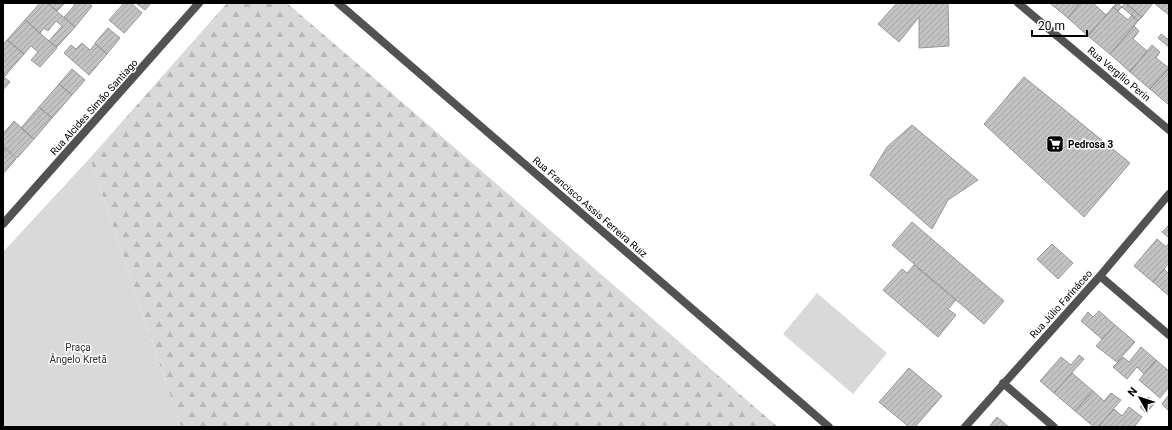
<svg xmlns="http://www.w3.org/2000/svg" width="1172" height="430" viewBox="0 0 1172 430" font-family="Roboto,sans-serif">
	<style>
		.green { fill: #d9d9d9 }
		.forest { fill: url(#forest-firs) }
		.building { fill: url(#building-hatch); stroke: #969696 }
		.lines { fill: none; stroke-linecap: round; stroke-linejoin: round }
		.minor { stroke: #525252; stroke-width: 8 }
		.labels { text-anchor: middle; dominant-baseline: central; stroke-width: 3; stroke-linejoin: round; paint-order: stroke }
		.street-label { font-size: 10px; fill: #000; stroke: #fff }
		.poi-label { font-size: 10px; font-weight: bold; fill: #000; stroke: #fff; text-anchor: start }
		.park-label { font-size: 10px; fill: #303030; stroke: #fff }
	</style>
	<defs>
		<pattern id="forest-firs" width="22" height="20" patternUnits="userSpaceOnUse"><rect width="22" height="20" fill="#d9d9d9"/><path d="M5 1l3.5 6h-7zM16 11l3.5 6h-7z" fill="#b8b8b8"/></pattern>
		<pattern id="building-hatch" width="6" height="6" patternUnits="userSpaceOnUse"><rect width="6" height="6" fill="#c2c2c2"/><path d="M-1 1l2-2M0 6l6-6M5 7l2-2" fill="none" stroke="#a5a5a5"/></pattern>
	</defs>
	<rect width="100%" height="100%" fill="#fff"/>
	<path class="green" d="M90 158 181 427H3V252Z
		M817 293 887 353 853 394 783 334Z"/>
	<path class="forest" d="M227 3H287L778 427H181L90 158Z"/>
	<path class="building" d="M40 3H47L75 27 57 47 49 41 62 26 56 21 48 31 44 28 40 33 25 20Z
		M48 3H65L57 11Z
		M73 3H88L92 6 75 27 64 17 75 5Z
		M124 3H131L142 13 124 33 109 20Z
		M136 3H151L145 10Z
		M897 3H948L949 46 919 48V17L899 42 878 24Z
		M1052 3H1080L1068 18 1051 4Z
		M1080 3H1094V4L1106 15 1088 36 1068 18Z
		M1117 3 1122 7 1118 11 1113 7Z
		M1125 3 1142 17 1138 21 1122 7Z
		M1126 3H1153L1142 17Z
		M1154 3H1169V15Z
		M1113 7 1128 20 1132 15 1138 21 1110 54 1088 36Z
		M25 20 57 48 40 67 31 60 38 52 31 46 24 54 7 40Z
		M1134 26 1139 31 1133 39 1147 51 1130 72 1110 54Z
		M108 28 120 38 107 54 95 43Z
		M1161 34 1169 40V47L1158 38Z
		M7 40 24 54 4 77 3 76V45Z
		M82 43 90 50 95 44 107 54 89 75 64 53 71 45 76 49Z
		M1152 45 1160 52 1156 58 1169 68 1150 89 1130 72Z
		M1169 68V105L1150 89Z
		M72 69 85 80 72 95 59 84Z
		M3 76 10 82 3 90Z
		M1024 77 1130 163 1084 217 984 124Z
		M59 84 72 95 52 118 39 107Z
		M39 107 52 118 34 139 21 128Z
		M14 121 34 139 17 158 3 146V134Z
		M912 125 978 180 948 200 932 229 870 175 887 147Z
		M3 147 16 159 3 174Z
		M912 222 1004 301 984 324 892 245Z
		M1169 225V238L1162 232Z
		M1157 239 1166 247 1169 243V263L1153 282 1134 266Z
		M1052 244 1073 263 1058 279 1037 259Z
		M914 265 956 300 948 309 956 315 938 337 883 290 902 269 907 273Z
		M1164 269 1169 274V296L1153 282Z
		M1099 311 1115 325 1102 339 1081 321 1088 312 1093 317Z
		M1115 325 1135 342 1117 362 1096 346Z
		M1141 347 1156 360 1144 374 1137 367 1127 379 1113 367 1123 357 1129 362Z
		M1079 355 1084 359 1054 393 1040 381 1061 357 1071 365Z
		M1156 360 1169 371V387L1160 398 1139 380Z
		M909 368 942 396 915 427H909L879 402Z
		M1072 373 1093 391 1075 411 1054 393Z
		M1093 391 1104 401 1111 393 1121 400 1098 427H1094L1075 411Z
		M1168 396 1169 397V411L1162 404Z
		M1148 397 1155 403 1146 413 1140 407Z
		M1129 407 1142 417 1134 427H1098L1114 409 1122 416Z
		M997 417 1009 427H989Z"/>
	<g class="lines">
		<path class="minor" d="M338 3 829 427
			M1018 3 1169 130
			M3 224 199 3
			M1100 276 1169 335
			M1003 383 1054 427
			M965 427 1100 276 1169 194"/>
	</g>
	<defs>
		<symbol id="supermarket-square" viewBox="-11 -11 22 22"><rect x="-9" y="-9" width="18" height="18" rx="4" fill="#000" stroke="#fff"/><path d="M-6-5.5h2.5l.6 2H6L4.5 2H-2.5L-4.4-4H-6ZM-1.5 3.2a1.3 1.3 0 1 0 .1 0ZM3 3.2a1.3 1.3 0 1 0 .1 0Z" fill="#fff"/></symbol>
	</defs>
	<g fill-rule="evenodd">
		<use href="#supermarket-square" x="1045" y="134" width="20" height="20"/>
	</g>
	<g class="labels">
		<g class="street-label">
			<text transform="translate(1119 74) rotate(40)">Rua Vergílio Perin</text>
			<text transform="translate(94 107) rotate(-48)">Rua Alcides Simão Santiago</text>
			<text transform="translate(590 207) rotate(41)">Rua Francisco Assis Ferreira Ruiz</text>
			<text transform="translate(1061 304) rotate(-48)">Rua Júlio Farináceo</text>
		</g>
		<g class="poi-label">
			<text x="1068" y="144">Pedrosa 3</text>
		</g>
		<g class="park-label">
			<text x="78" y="347">Praça<tspan x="78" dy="12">Ângelo Kretã</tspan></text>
		</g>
	</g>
	<rect width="1172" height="430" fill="none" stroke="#000000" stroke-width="8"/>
	<g transform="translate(1140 398) rotate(309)" stroke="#ffffff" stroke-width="3" paint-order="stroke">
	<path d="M0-3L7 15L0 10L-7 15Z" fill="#000000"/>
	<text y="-6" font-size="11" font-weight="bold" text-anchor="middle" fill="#000000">N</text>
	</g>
	<path d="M1032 30v6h55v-6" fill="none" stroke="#000000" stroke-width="2"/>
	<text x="1038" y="30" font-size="12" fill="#000000" stroke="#ffffff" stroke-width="3" paint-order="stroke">20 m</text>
</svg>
